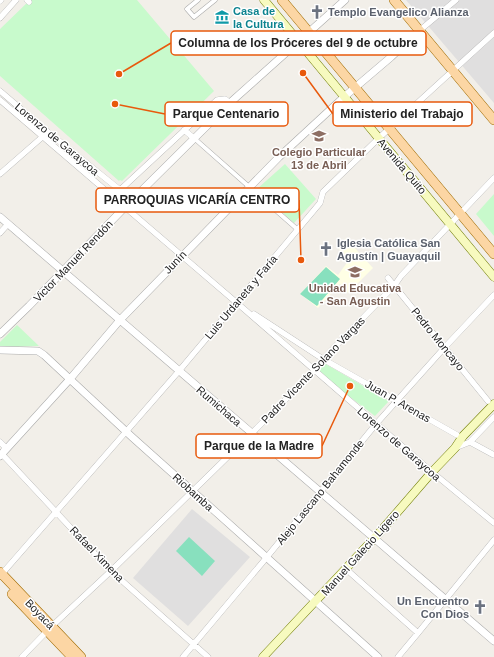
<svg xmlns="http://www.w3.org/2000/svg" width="494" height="657" viewBox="0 0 494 657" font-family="Arial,sans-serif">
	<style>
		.residential { fill: #e0dfdf }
		.education { fill: #ffffe5 }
		.park { fill: #c8facc }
		.pitch { fill: #88e0be }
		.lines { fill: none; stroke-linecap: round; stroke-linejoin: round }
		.pedestrian-casing { stroke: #a9a9a9; stroke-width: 5 }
		.minor-casing { stroke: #a9a9a9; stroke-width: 6 }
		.tertiary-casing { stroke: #a9a9a9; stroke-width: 8 }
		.secondary-casing { stroke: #707d05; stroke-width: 9 }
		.primary-casing { stroke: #a06b00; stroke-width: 10 }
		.pedestrian { stroke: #fff; stroke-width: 4 }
		.minor { stroke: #fff; stroke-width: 5.5 }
		.tertiary { stroke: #fff; stroke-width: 7 }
		.secondary { stroke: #f7fabf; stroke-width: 8 }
		.primary { stroke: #fcd6a4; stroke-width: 9 }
		.labels { text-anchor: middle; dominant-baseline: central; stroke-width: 3; stroke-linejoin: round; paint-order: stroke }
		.culture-label { font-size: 11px; font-weight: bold; fill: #0d838f; stroke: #fff; text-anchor: start }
		.worship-label { font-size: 11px; font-weight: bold; fill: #5b616d; stroke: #fff; text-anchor: start }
		.street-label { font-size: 11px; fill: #222; stroke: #fff }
		.education-label { font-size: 11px; font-weight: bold; fill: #785e54; stroke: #fff }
		.leader { fill: none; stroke: #e8590c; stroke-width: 1.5 }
		.callout-dot { fill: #e8590c; stroke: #fff; stroke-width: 1.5 }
		.callout { fill: #fff; stroke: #e8590c; stroke-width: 1.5 }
		.callout-label { font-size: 12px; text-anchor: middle; font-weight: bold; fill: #222 }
	</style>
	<rect width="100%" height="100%" fill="#f2efe9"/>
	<path class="residential" d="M406 0H494V103Z
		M192 509 250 557 188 626 133 578Z"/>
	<path class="education" d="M346 238 373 268 348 293 340 284 318 308 300 294 326 266 338 275 346 264 348 260 338 248Z"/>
	<path class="park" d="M30 0H137L214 91 122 181 120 180 119 181 0 76V29Z
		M285 164 316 199 294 223 257 189Z
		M494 194V236L476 214Z
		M17 325 39 346 0 347V342Z
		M324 363 389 401 375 416 317 372Z"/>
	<path class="pitch" d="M326 267 340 279 317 306 300 294Z
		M189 537 215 561 202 576 176 551Z"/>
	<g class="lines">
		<defs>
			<path id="pedestrian" d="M198 0 187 9 194 17 215 0
				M195 139 297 229"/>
			<path id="minor" d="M27 0 29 2
				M0 1 1 0
				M0 18 16 0
				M419 31 456 0
				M0 91 48 132 120 190 125 206
				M0 100 237 303 432 472 494 523
				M184 130 195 139
				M0 174 48 132
				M120 190 217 100 225 99 230 103
				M0 233 8 224
				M388 278 488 401
				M254 314 323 359 457 435
				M0 442 5 447 2 454 111 571 208 657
				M470 442 494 455
				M455 448 470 442 494 417
				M346 569 418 633
				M0 576 179 371 320 203 323 192 379 138 494 33
				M22 657 52 626 111 571 251 434 314 371 323 359 394 286 401 276 494 178
				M183 657 262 563 376 424 445 347 494 295
				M398 657 418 633 494 540"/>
			<path id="tertiary" d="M0 217 494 641
				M0 334 29 306 125 207 232 101 345 0
				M0 350 38 351 44 355 132 437 378 657
				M0 456 70 379 120 320 279 157 344 97 391 57 419 31"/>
			<path id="secondary" d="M264 0 494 277
				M263 657 381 531 432 472 455 448 463 436 494 404"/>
			<path id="primary" d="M282 0 494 254
				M394 0 494 120
				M0 572 81 657
				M12 594 72 657"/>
		</defs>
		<use href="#pedestrian" class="pedestrian-casing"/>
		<use href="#minor" class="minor-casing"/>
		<use href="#tertiary" class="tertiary-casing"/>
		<use href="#secondary" class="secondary-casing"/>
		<use href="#primary" class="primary-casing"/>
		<use href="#pedestrian" class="pedestrian"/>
		<use href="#minor" class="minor"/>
		<use href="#tertiary" class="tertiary"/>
		<use href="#secondary" class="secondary"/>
		<use href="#primary" class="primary"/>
	</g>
	<defs>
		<symbol id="church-bare" viewBox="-9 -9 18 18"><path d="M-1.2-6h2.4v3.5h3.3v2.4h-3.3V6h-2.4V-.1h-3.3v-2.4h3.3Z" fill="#6b7280" stroke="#fff" stroke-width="2.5" paint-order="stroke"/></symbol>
		<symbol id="museum-bare" viewBox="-9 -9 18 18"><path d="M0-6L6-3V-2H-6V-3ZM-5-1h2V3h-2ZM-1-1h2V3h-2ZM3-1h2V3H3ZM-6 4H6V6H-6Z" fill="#0f9aa8" stroke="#fff" stroke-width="2.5" paint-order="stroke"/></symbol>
		<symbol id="school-bare" viewBox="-9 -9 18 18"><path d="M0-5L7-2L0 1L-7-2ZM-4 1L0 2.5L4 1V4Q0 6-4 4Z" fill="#8d6e63" stroke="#fff" stroke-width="2.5" paint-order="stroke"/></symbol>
	</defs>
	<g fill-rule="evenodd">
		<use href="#church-bare" x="307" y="2" width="20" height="20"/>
		<use href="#museum-bare" x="212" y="7" width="20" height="20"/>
		<use href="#school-bare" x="309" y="126" width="20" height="20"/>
		<use href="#church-bare" x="316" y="239" width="20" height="20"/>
		<use href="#school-bare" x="345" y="262" width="20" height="20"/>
		<use href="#church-bare" x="470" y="597" width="20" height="20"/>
	</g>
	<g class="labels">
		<g class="culture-label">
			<text x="233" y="11">Casa de<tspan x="233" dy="13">la Cultura</tspan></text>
		</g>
		<g class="worship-label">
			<text x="328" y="12">Templo Evangelico Alianza</text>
			<text x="337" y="243">Iglesia Católica San<tspan x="337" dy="13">Agustín | Guayaquil</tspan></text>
			<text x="469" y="601" text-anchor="end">Un Encuentro<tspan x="469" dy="13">Con Dios</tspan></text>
		</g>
		<g class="street-label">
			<text transform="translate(57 139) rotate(40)">Lorenzo de Garaycoa</text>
			<text transform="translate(402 166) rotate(50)">Avenida Quito</text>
			<text transform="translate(73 261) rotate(-46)">Victor Manuel Rendón</text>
			<text transform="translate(175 262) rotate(-46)">Junín</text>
			<text transform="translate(241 297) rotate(-50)">Luis Urdaneta y Faría</text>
			<text transform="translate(438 339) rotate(51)">Pedro Moncayo</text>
			<text transform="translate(313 370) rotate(-46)">Padre Vicente Solano Vargas</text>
			<text transform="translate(398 401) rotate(30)">Juan P. Arenas</text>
			<text transform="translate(219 406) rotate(41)">Rumichaca</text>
			<text transform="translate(399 444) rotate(41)">Lorenzo de Garaycoa</text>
			<text transform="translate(193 492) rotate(42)">Riobamba</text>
			<text transform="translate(320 492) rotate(-51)">Alejo Lascano Bahamonde</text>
			<text transform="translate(360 553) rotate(-48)">Manuel Galecio Ligero</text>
			<text transform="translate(97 554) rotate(46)">Rafael Ximena</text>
			<text transform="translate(40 614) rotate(46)">Boyacá</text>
		</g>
		<g class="education-label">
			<text x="319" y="152">Colegio Particular<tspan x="319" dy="13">13 de Abril</tspan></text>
			<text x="355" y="288">Unidad Educativa<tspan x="355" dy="13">- San Agustin</tspan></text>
		</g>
	</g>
	<path class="leader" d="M119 74L171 43M115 104L165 114M303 73L333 114M301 260L299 200M350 386L322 446"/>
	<g class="callout-dot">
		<circle cx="119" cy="74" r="4"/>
		<circle cx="115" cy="104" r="4"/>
		<circle cx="303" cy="73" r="4"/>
		<circle cx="301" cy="260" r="4"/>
		<circle cx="350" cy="386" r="4"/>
	</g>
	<g class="callout">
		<rect x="171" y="31" width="255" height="24" rx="4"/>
		<rect x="165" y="102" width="123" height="24" rx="4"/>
		<rect x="333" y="102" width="139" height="24" rx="4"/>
		<rect x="96" y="188" width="203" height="24" rx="4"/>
		<rect x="196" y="434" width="126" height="24" rx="4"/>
	</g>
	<g class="callout-label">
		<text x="298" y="47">Columna de los Próceres del 9 de octubre</text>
		<text x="226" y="118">Parque Centenario</text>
		<text x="402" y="118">Ministerio del Trabajo</text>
		<text x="197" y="204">PARROQUIAS VICARÍA CENTRO</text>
		<text x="259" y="450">Parque de la Madre</text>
	</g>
</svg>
